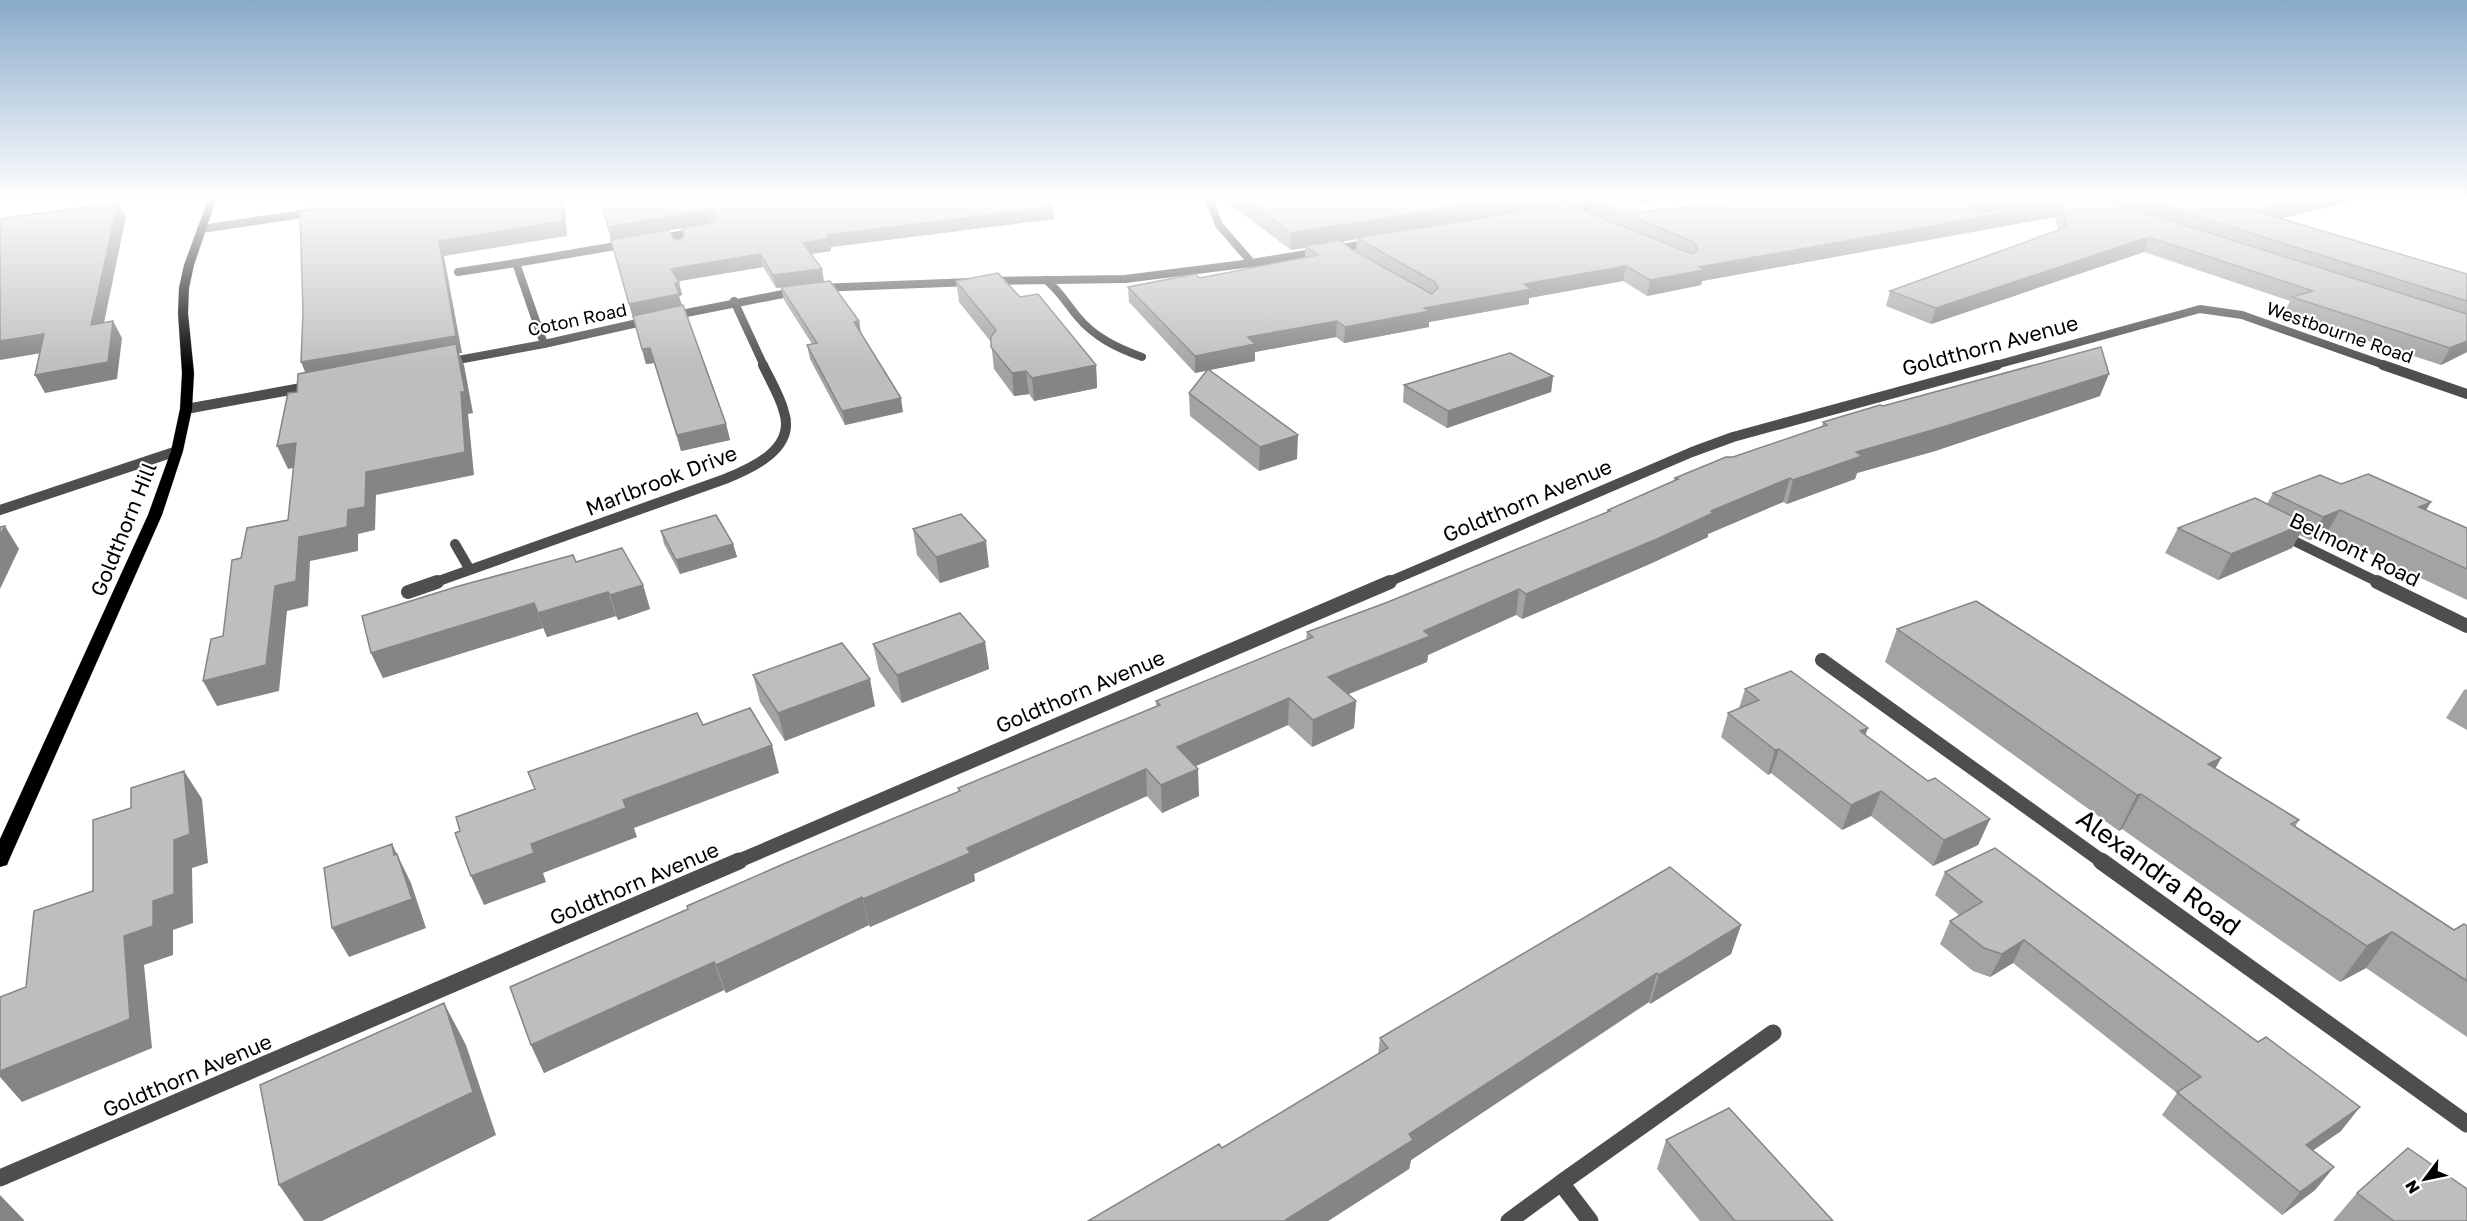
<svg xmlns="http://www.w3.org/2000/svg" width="2467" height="1221" viewBox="0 0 2467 1221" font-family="'Golos Text',sans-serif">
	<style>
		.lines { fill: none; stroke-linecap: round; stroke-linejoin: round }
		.primary-casing { stroke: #dbdbdb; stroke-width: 1 }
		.service { stroke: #4e4e4e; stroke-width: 8 }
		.minor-far3 { stroke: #4e4e4e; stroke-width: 8 }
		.minor-far2 { stroke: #4e4e4e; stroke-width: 10 }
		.minor-far1 { stroke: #4e4e4e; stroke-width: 14 }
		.minor { stroke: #4e4e4e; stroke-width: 17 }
		.primary { fill: #000; fill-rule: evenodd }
		.wall { fill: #a3a3a3; fill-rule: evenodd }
		.shaded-wall { fill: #858585 }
		.building { fill: #bebebe; stroke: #858585; stroke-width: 1.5 }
		.labels { text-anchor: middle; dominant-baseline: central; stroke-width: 4.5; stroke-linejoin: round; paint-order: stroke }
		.far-street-label { font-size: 18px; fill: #000; stroke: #fff }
		.street-label { font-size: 21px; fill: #000; stroke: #fff }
		.near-street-label { font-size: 26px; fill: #000; stroke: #fff }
	</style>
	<rect width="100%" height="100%" fill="#fff"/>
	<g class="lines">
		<defs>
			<path id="primary" d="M209 197H217L194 265 189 288 188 313 194 373 192 409 183 451 162 515 9 860 7 865 0 867V839L148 515 171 451 180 409 182 373 178 313 179 288 184 265Z"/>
		</defs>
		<use href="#primary" class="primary-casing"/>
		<path class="service" d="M1046 280C1059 290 1067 304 1077 316 1094 337 1117 348 1142 357"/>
		<path class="minor-far3" d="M1208 197 1219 225 1252 263
			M2093 203 2139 197
			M1562 210 1654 197
			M201 229 316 212
			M656 239 698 232
			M516 263 627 244
			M458 272 516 263 544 344
			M989 281 1125 279 1252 263 1371 243
			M818 288 971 282
			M734 301 764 366
			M671 316 798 291
			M447 362 544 344 651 320
			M1992 366 2200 309 2242 315 2387 366"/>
		<path class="minor-far2" d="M2383 365 2467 394
			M186 409 312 386
			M0 510 177 451
			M2282 535 2380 583
			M455 544 470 570
			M433 583 725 479C752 468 796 449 784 412 780 396 770 380 763 365
			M1386 583 1692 452 1733 437 1997 365"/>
		<path class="minor-far1" d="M2377 582 2467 626
			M408 592 437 582
			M1822 660 2103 862
			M736 862 1390 582"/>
		<path class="minor" d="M2101 861 2467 1124
			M0 1178 739 861
			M1561 1183 1773 1033
			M1509 1221 1561 1183 1590 1221"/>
		<use href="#primary" class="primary"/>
	</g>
	<path class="wall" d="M599 197 1053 207 1054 219 831 247V251L811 254 822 269 824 282 859 321 861 333 903 412 845 425 810 359 807 345 812 344 784 300 781 287 776 288 763 267 678 281 682 295 679 296 682 305 726 424 730 440 681 451 654 363 646 364ZM682 228 684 236 680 240 674 239 668 230Z
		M1230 197H1273V198L1634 197 1637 212 2097 197 2119 204 2122 197H2370L2279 218 2467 274V352L2441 365 2284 313 2290 301 2144 252 1931 324 1886 306 1890 291 2058 230 2055 217 1702 281 1701 285 1647 296 1623 281 1529 298V304L1429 322V327L1344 343 1336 337 1255 352V361L1209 370 1297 459 1259 471 1190 416 1189 393 1207 370 1195 373 1129 302 1128 287 1200 278 1305 258V248L1291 250 1230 204ZM1592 201 1590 213 1570 204ZM1357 239 1356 252 1342 242Z
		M956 281 1020 297 1096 365 1097 388 1034 401 1029 394 1014 396 994 369 991 342 959 302Z
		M1553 376 1551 392 1447 428 1403 402 1404 385Z
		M2100 396 1935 451 1857 473 1855 479 1787 504 1783 502 1708 534V537L1652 563 1522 619 1516 615 1428 655 1427 662 1348 694 1356 701 1354 728 1312 747 1288 725 1196 766 1199 796 1162 813 1147 796 974 874 975 881 870 927 869 925 726 993 724 990 544 1073 531 1045 959 792 958 788 1156 706V701L1306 640 1307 632 1388 602 1607 513 1608 510 1674 481 1675 478 1822 427 1823 422 1883 406Z
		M2341 484 2431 502 2426 510 2467 528V600L2327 533 2310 540 2299 535 2292 548 2218 580 2165 553 2178 528 2267 504 2273 493Z
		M913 529 989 567 940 583 917 555Z
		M661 531 733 544 737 557 680 574 664 544Z
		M576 562 643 585 650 609 618 620 616 616 547 637 543 628 383 678 371 653Z
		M1897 629 2221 758 2215 769 2299 820 2295 827 2454 930 2467 926V1037L2366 968 2340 982 2122 829 2119 831 1885 662Z
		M985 642 989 669 902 703 879 671 873 644Z
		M753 675 875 706 785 741 760 702Z
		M1745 689 1868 728 1865 735 1928 781 1990 819 1978 845 1933 866 1871 816 1842 830 1771 773 1768 775 1721 737 1728 713 1739 708Z
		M2467 689V730L2446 718 2464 690Z
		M1945 872 2341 1131 2313 1150 2334 1167 2315 1190 2282 1215 2162 1115 2177 1093 2013 963 1990 977 1973 971 1940 944 1950 921 1959 915 1935 895Z
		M1741 925 1731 954 1650 1004 1649 1002 1411 1160 1409 1169 1328 1221H1088L1222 1148 1378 1054 1380 1038Z
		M1666 1140 1833 1221H1700L1657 1169Z
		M2357 1193 2467 1221H2333Z"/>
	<path class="shaded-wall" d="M313 197H376L316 205Z
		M561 197H564L567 236 444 256 462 353H459L464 365 473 413 468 414 474 475 376 495 375 530 358 534V551L310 561 308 606 287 611 279 691 217 706 203 681 275 586 299 537 308 379 301 362 439 241Z
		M1521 197H1617L1359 239 1357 238V239L1307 247 1305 246V248L1291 250V233Z
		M2006 197H2101L1972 215 1967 218 1972 204 1977 201Z
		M2319 197H2370L2249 226 2256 211Z
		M118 202 126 217 100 342 91 325Z
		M2060 203 2055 217 1702 281 1701 285 1647 296 1650 280 1699 267Z
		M1053 207 1054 219 831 247V251L805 255 803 243 827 235Z
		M708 210 711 223 611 240 608 227Z
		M2149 237 2144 252 1931 324 1936 308Z
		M760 254 763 267 674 282 671 269Z
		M1626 266 1623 281 1529 298V304L1429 322V327L1344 343 1345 327 1524 284Z
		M822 269 824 282 776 288 773 275Z
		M679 282 682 295 679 296 682 307 633 318 629 304 675 283Z
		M113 321 122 338 117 379 45 393 35 375Z
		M859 321 861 334 854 322Z
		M1337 321 1336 337 1255 352V361L1195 373V356L1248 337Z
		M44 334 53 351 0 360V341Z
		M2467 341V352L2441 365 2450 348Z
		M650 348 654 363 646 364 642 349Z
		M1096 365 1097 388 1034 401 1032 378Z
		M1026 371 1029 394 1014 396 1012 373Z
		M2109 374 2100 396 1935 451 1857 473 1855 479 1787 504 1793 480 1856 452Z
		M1553 376 1551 392 1447 428 1448 411Z
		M901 398 903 412 845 425 842 411Z
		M726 424 730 440 681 451 677 435Z
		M1298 435 1297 459 1259 471 1260 447Z
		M296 443 307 465 288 469 277 446Z
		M1790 478 1783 502 1708 534V537L1652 563 1522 619 1526 594 1711 511Z
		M2431 502 2417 525 2419 507Z
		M2340 510 2327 533 2310 540 2323 517Z
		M2306 523 2292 548 2218 580 2231 554Z
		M5 526 19 549 0 589V535Z
		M986 541 989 567 940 583 936 557Z
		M733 544 737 557 680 574 676 560Z
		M643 585 650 609 618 620 610 595Z
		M1519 589 1516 615 1428 655 1427 662 1327 703 1328 677 1424 631Z
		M608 592 616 616 547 637 538 613Z
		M534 603 543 628 383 678 371 653Z
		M985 642 989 669 902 703 897 675Z
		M870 679 875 706 785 741 778 713Z
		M1289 698 1288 725 1178 774 1177 747Z
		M1356 701 1354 728 1312 747 1313 720Z
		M1868 728 1859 753 1860 731Z
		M772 745 779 773 634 828 637 837 543 873 546 882 484 905 471 876 531 844 623 800Z
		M1779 749 1771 773 1768 775 1775 750Z
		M2221 758 2202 793 2208 764Z
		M1146 769 1147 796 974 874 975 881 870 927 863 899 967 848Z
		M1198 769 1199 796 1162 813 1161 785Z
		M184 771 202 799 208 863 192 868 193 923 173 930V955L144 965 152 1048 22 1102 0 1077V1071L124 936 153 901 174 840Z
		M1881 791 1871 816 1842 830 1851 805Z
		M2141 794 2122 829 2119 831 2137 795Z
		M1990 819 1978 845 1933 866 1944 840Z
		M392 844 411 883 426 928 349 957 332 928 394 855Z
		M862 897 869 925 726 993 716 965Z
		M1741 925 1731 954 1650 1004 1659 975Z
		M2392 932 2366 968 2340 982 2367 946Z
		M2024 940 2013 963 1990 977 2002 954Z
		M714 962 724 990 544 1073 531 1045Z
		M1657 973 1649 1002 1411 1160 1409 1169 1328 1221H1284L1409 1134Z
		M444 1003 466 1045 496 1135 322 1221H304L279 1185Z
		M2360 1107 2341 1131 2288 1168 2306 1145Z
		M2334 1167 2315 1190 2282 1215 2300 1192Z
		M0 1195 24 1220V1221H0Z"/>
	<path class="building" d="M359 197H561L563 221 439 241 456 336 301 362 303 312 300 212 312 210 311 204Z
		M599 197H1042L1053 207 827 235 829 238 803 243 822 269 773 275 760 254 671 269 679 282 675 283 679 294 629 304 611 240 668 230 674 239 680 240 684 235 682 228 711 223 715 218 714 213 708 210 608 227Z
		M1242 197H1271L1270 198 1279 197H1521L1291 233Z
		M1613 197H1634L1637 212 1782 197H2006L1977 201 1972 204 1971 208 1979 213 2095 197 2467 314V341L2450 348 2292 297 2313 291 2149 237 1936 308 1890 291 2067 227 2060 203 1699 267 1704 270 1650 280 1626 266 1524 284 1531 289 1424 308 1430 311 1345 327 1337 321 1248 337 1255 344 1195 356 1128 287 1195 274 1200 278 1318 255 1305 246 1340 240 1351 249 1432 294 1438 288 1435 282 1357 238 1568 204 1692 254 1698 250 1694 242 1592 200Z
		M2136 197H2319L2256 211 2467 274V301Z
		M118 202 91 325 113 321 108 362 35 375 44 334 0 341V219Z
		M998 273 1020 297 1038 294 1096 365 1032 378 1026 371 1012 373 991 347V337L996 330 956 281Z
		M830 281 859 321 854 322 901 398 842 411 807 345 817 343 781 287Z
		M683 305 726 424 677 435 650 348 642 349 633 316Z
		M456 344 465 392H461L465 452 366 472 365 507 348 510 347 527 299 537 296 581 275 586 266 665 203 681 211 639 223 636 232 560 241 558 247 528 288 520 296 443 277 446 288 393 297 392 298 374Z
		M2101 347 2109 374 1943 427 1856 452 1862 456 1793 480 1790 478 1711 511 1713 513 1657 539 1526 594 1519 589 1424 631 1430 636 1328 677 1356 701 1313 720 1289 698 1177 747 1198 769 1161 785 1146 769 967 848 970 853 863 899 862 897 716 965 714 962 531 1045 510 987 688 909 687 906 788 862 960 791 958 788 1160 705 1156 701 1313 637 1307 632 1388 602 1610 511 1608 510 1678 479 1675 478 1726 457H1733L1827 425 1823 422 1880 405 1883 406Z
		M1510 353 1553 376 1448 411 1404 385Z
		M1208 369 1298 435 1260 447 1189 393Z
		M2368 474 2431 502 2419 507 2467 528V569L2340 510 2323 517 2273 493 2320 475 2341 484Z
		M2255 498 2306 523 2231 554 2178 528Z
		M961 514 986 541 936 557 913 529Z
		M716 515 733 544 676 560 661 531Z
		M5 526 0 535V527Z
		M622 548 643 585 610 595 608 592 538 613 534 603 371 653 362 616 459 586 573 555 576 562Z
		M1976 601 2221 758 2208 764 2299 820 2291 824 2454 930 2464 924 2467 926V981L2392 932 2367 946 2141 794 2137 795 1897 629Z
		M960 613 985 642 897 675 873 644Z
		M842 643 870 679 778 713 753 675Z
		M1791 671 1868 728 1860 731 1928 781 1935 778 1990 819 1944 840 1881 791 1851 805 1779 749 1775 750 1728 713 1759 700 1745 689Z
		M750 708 772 745 623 800 626 808 531 844 534 853 471 876 455 833 460 831 456 817 535 789 528 772 697 713 703 725Z
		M184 771 190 834 174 840V894L153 901V926L124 936 130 1019 0 1071V997L26 987 34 911 93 891V820L131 808V788Z
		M392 844 394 855 397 854 412 899 332 928 324 868Z
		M1995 848 2258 1042 2266 1037 2360 1107 2306 1145 2334 1167 2300 1192 2177 1092 2201 1077 2024 940 2002 954 1984 948 1950 921 1982 902 1945 872Z
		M1670 867 1741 925 1659 975 1657 973 1409 1134 1413 1140 1284 1221H1088L1219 1144 1222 1148 1388 1048 1380 1038Z
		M444 1003 473 1092 279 1185 260 1085Z
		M1729 1108 1833 1221H1735L1666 1140Z
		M2408 1148 2467 1189V1221H2394L2357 1193Z"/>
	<linearGradient id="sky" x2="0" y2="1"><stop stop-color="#89aaca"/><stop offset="0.54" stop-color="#fff"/><stop offset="1" stop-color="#fff" stop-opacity="0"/></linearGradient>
	<rect width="2467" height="368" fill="url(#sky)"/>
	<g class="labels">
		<g class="far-street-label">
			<text transform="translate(577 319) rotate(-12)">Coton Road</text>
			<text transform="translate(2340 332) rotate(19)">Westbourne Road</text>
		</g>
		<g class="street-label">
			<text transform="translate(1990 345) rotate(-15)">Goldthorn Avenue</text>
			<text transform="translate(661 480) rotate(-21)">Marlbrook Drive</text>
			<text transform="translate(1527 500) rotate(-23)">Goldthorn Avenue</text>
			<text transform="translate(123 529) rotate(-68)">Goldthorn Hill</text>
			<text transform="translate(2355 549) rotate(26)">Belmont Road</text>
			<text transform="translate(1080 691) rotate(-23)">Goldthorn Avenue</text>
			<text transform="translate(634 883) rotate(-23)">Goldthorn Avenue</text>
			<text transform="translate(187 1075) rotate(-23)">Goldthorn Avenue</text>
		</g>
		<g class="near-street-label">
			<text transform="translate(2159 872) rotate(36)">Alexandra Road</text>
		</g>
	</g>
	<g transform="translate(2425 1179) rotate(238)" stroke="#ffffff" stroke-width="4.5" paint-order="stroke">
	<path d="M0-4.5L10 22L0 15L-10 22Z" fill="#000000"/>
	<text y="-9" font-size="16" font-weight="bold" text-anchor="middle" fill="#000000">N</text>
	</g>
</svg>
